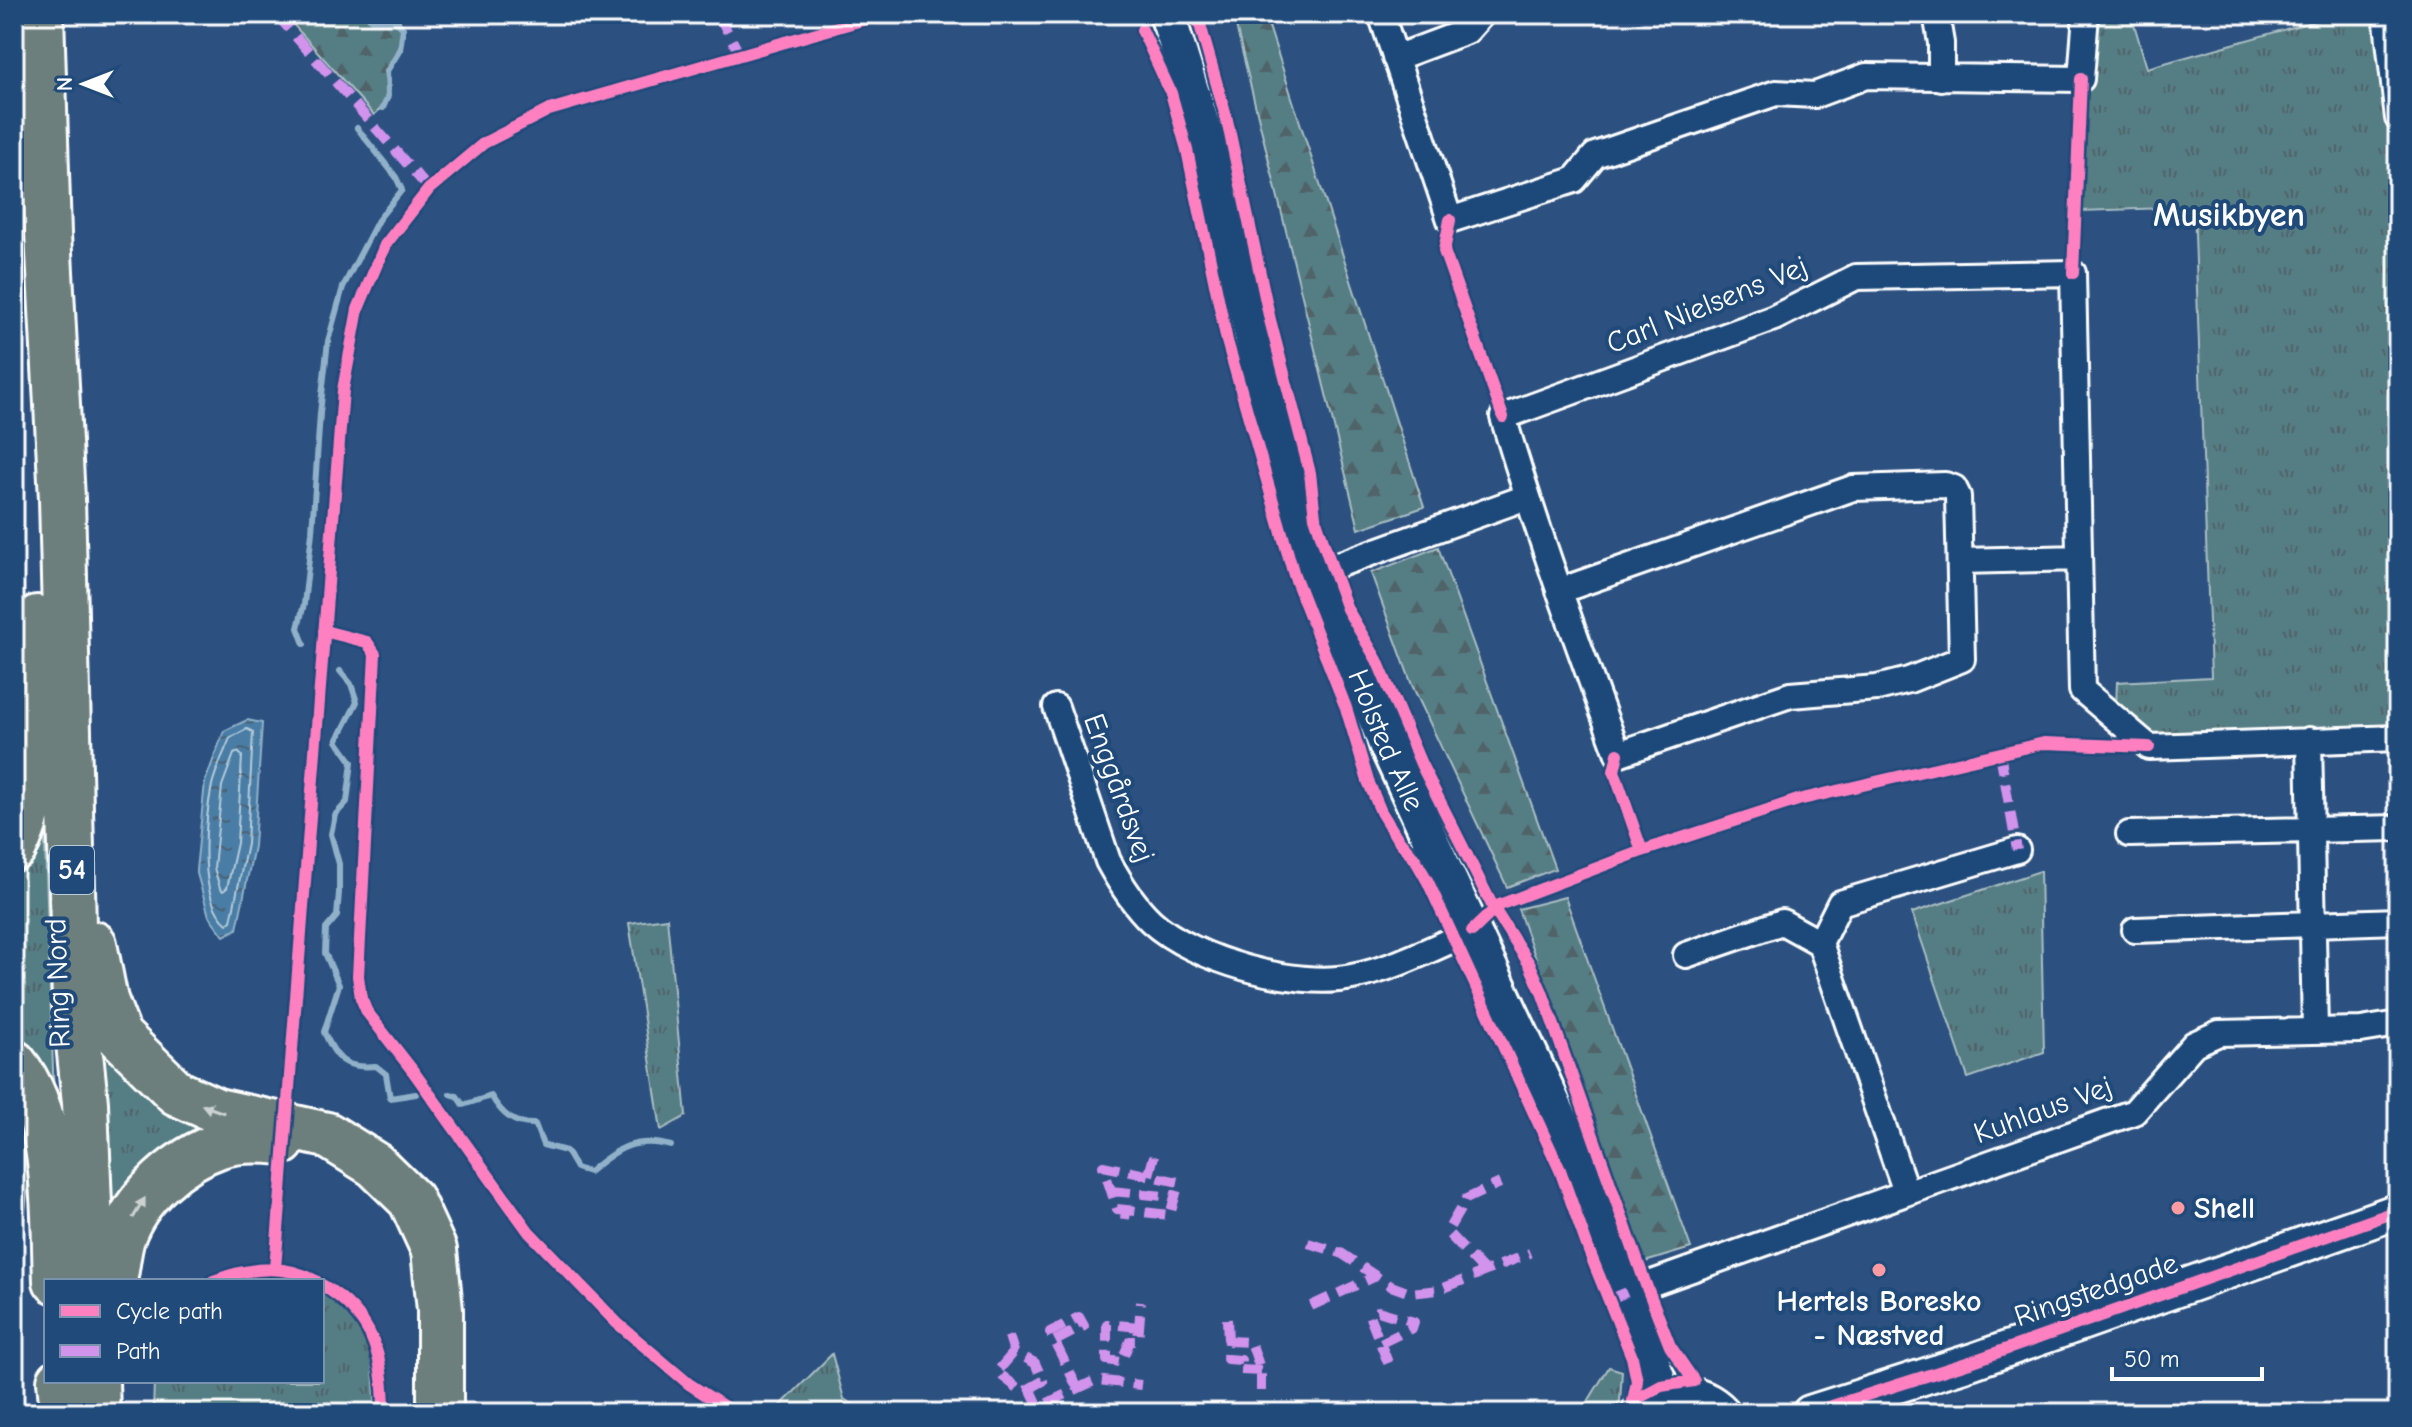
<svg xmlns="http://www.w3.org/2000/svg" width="2412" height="1427" viewBox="0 0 2412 1427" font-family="'Comic Neue',sans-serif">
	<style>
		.grass { fill: url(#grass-tufts); stroke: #aabec2; stroke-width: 2 }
		.forest { fill: url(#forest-firs); stroke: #aabec2; stroke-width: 2 }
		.water { fill: url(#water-ripples); stroke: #91b1c9; stroke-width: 2 }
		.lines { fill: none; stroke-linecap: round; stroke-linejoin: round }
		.shore { stroke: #b6cbdb; stroke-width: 2 }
		.stream { stroke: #91b1c9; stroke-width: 6 }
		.street-casing { stroke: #fff; stroke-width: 30 }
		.secondary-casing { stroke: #fff; stroke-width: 40 }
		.highway-casing { stroke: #fff; stroke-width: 50 }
		.street { stroke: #1f4a7a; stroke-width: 24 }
		.secondary { stroke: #1f4a7a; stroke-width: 34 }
		.highway { stroke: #6c7f7c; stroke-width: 44 }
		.quiet { stroke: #d193ec; stroke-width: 10; stroke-dasharray: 20 10; stroke-linecap: butt }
		.cycleway-casing { stroke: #1f4a7a; stroke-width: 17 }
		.cycleway { stroke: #ff80c0; stroke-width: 12 }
		.oneway { fill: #ccd2d1 }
		.poi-dot { fill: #ff9aa2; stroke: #1f4a7a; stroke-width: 3 }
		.labels { text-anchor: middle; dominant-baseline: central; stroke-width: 8; stroke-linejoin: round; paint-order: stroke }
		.shield { fill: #1f4a7a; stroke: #bcc9d7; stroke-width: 2 }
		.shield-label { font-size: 28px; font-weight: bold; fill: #fff }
		.street-label { font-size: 30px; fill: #fff; stroke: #1f4a7a }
		.poi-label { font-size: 30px; font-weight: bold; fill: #fff; stroke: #1f4a7a; text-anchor: start }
		.quarter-label { font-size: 34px; font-weight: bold; fill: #fff; stroke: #1f4a7a }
	</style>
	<defs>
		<pattern id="grass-tufts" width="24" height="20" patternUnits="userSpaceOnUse" patternTransform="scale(2)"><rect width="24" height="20" fill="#547d84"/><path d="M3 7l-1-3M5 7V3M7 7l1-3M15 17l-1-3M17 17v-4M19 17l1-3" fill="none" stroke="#506468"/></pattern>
		<pattern id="forest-firs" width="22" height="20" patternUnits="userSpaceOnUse" patternTransform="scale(2)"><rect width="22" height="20" fill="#547d84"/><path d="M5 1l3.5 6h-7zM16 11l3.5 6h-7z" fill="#506468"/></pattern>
		<pattern id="water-ripples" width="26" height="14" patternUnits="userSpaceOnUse" patternTransform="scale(2)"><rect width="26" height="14" fill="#487da5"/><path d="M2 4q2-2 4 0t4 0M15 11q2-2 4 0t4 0" fill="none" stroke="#4a6478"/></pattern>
	</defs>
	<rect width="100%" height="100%" fill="#2c5180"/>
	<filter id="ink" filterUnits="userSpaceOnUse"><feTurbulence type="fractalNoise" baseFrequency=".0125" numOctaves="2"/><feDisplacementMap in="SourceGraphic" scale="16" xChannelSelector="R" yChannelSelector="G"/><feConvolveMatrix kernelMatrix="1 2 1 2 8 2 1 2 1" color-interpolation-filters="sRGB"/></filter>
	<g filter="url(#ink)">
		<path class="grass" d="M2091 14H2131L2147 68 2340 14H2375L2398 196V728L2153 736 2116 708 2117 682 2211 677 2194 207 2081 211Z
			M44 816 54 1098 14 1040V863Z
			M2040 871 2044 1052 1968 1078 1912 913Z
			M667 918 686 1116 661 1130 629 923Z
			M88 1035 243 1124 113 1250Z
			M14 1094 32 1148 14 1308Z
			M322 1294C376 1319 372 1362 376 1413H153L154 1381H322Z
			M832 1354 844 1399 867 1413H794L780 1406Z
			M1609 1367 1622 1371 1620 1401 1608 1413H1581Z"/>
		<path class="forest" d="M284 14H397C414 50 390 49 387 74 385 92 390 102 374 115Z
			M1233 14H1265L1424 507 1359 529Z
			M1438 547 1555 869 1507 887 1412 685 1371 573Z
			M1565 897 1691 1248 1645 1262 1518 909Z"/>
		<path class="water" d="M247 720 262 723 254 846 237 929 224 936 209 916 196 870 205 782 224 731Z"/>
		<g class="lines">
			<path class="shore" d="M247 729 253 732 247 844 231 921 227 924C197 899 205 820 212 785 216 769 224 753 230 738Z
				M238 752 242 756 237 843 227 888 223 891 220 888 214 868 222 786 234 754Z"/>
			<path class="stream" d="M367 14 371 20 395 21 403 28 400 50 387 71 388 96 383 108
				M304 644 298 628 304 604 312 532 320 413 328 341 343 287 378 220 402 190 396 177 357 128
				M340 671 351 684 357 702 337 741 352 762 347 802 335 815 331 834 339 864V893L337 916 326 929 325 953 339 985 324 1032C337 1060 344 1069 376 1066L386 1074 390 1098 416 1094
				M450 1094 457 1096 463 1105 491 1096C502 1114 513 1125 535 1124L543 1145 566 1151 576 1168 589 1172C616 1149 635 1136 671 1146"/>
			<defs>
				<path id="street" d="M1381 14 1450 220 1574 180 1595 155 1776 93 1815 95 1866 76 2081 79 2086 14
					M1936 14 1941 43V78
					M2386 14 2398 118
					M1395 58 1467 31 1482 14
					M1961 561 2079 558
					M1318 572 1527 497
					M1559 591 1853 488 1945 485 1954 488 1958 496 1962 659 1909 680 1877 688 1790 695 1618 754C1577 642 1537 531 1503 417L1774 318 1856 277 2073 273 2082 690 2149 747 2398 738
					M1056 707 1108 861C1120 883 1133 904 1151 921 1193 960 1296 989 1352 977 1393 969 1433 948 1472 931
					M2309 740 2315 1030
					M2129 834 2398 828
					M2135 930 2398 921
					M1686 955 1782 922 1820 943
					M1906 1192 1820 943 1840 903 2017 850
					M1627 1292 2134 1112 2194 1044 2219 1033 2361 1030 2398 1024"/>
				<g id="secondary">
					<path id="s1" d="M1167 14 1208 144 1275 436 1318 572 1386 744 1576 1153 1664 1396"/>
					<path d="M1639 1413C1663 1389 1699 1388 1723 1413"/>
					<path d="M1810 1413 1973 1361 2398 1211"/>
				</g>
				<path id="highway" d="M41 14 48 234 62 499 75 1003 85 1103 92 1281
					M14 848C49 779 37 692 37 618
					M94 944 105 1000 119 1036 177 1093 217 1111 327 1135 375 1165 411 1200 434 1250 440 1310V1413
					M14 1063C59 1119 53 1213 56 1281
					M114 1281C117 1267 118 1251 122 1238 136 1196 179 1159 220 1145 239 1139 263 1140 282 1142
					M60 1381 63 1413
					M96 1381 97 1413"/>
			</defs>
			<use href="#street" class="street-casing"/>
			<use href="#secondary" class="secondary-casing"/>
			<use href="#highway" class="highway-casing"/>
			<use href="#street" class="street"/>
			<use href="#secondary" class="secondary"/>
			<use href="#highway" class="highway"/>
			<path class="quiet" d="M276 14 429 189
				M718 14 740 55
				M2000 753 2017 850
				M1149 1175 1154 1156
				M1111 1191 1175 1197
				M1125 1219 1126 1210 1117 1209 1103 1166 1179 1182 1170 1215 1126 1210
				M1308 1243 1341 1253 1391 1286 1410 1293 1439 1290 1530 1253
				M1484 1271 1447 1232 1466 1199 1500 1183
				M1608 1300 1627 1292
				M1311 1306 1376 1276
				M1227 1319 1228 1341
				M1139 1327 1107 1324V1360L1121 1362 1130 1341H1138L1141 1302
				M1009 1336 1014 1352 1035 1363 1043 1381 1023 1392 997 1372 1014 1352
				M1055 1341 1084 1326 1079 1317 1050 1332 1078 1389
				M1381 1343 1412 1328 1414 1322 1378 1311 1369 1315 1389 1365
				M1261 1371 1240 1370 1241 1360 1227 1359 1228 1341 1251 1342 1261 1371V1391
				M1030 1388 1039 1407 1096 1380 1141 1385"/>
			<defs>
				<path id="cycleway" d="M1142 30 1171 93 1187 150 1227 341 1294 575 1346 708 1368 781 1381 812 1397 838 1415 859 1428 882 1560 1170 1589 1251 1632 1357 1637 1381 1633 1401 1661 1386 1694 1381 1670 1346 1646 1285 1542 992 1530 965 1494 909 1421 764 1377 660 1347 609 1332 568 1315 517 1310 473 1270 320 1227 120 1197 14
					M1450 220 1444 251 1503 417
					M2073 273 2081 79
					M324 631 367 642 375 654 358 976 361 998 367 1012 413 1071 529 1232 617 1323 689 1384 734 1413
					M1618 754 1614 771 1642 851
					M1472 931 1499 905 1642 851 1798 800 2044 743 2149 747
					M275 1269 343 390 358 309 385 245 429 189 484 143 549 110 883 14
					M213 1281C245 1269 284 1262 316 1281
					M322 1285C373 1315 384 1356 384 1413
					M1810 1413 1973 1361 2398 1211"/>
			</defs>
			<use href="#cycleway" class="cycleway-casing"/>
			<use href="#cycleway" class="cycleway"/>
		</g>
		<defs><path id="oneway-solid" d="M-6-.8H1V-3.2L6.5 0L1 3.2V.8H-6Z" transform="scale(2)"/></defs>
		<g class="oneway">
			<use href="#oneway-solid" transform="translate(213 1109) rotate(-160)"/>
			<use href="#oneway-solid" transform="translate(139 1208) rotate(-59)"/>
		</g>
	</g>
	<g class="poi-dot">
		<circle cx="2178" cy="1208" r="8"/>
		<circle cx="1879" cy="1270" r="8"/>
	</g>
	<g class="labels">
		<rect class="shield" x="50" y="846" width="44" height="48" rx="6"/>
		<g class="shield-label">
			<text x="72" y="870">54</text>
		</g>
		<g class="street-label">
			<text transform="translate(1707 305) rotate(-22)">Carl Nielsens Vej</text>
			<text stroke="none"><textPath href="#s1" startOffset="760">Holsted Alle</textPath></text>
			<text transform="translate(1119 788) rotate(70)">Enggårdsvej</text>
			<text transform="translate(58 983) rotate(-92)">Ring Nord</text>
			<text transform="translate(2043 1110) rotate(-20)">Kuhlaus Vej</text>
			<text transform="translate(2096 1290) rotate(-19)">Ringstedgade</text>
		</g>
		<g class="poi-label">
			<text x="2194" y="1208">Shell</text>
			<text x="1879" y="1301" text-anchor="middle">Hertels Boresko<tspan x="1879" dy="34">- Næstved</tspan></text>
		</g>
		<g class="quarter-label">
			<text x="2229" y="215">Musikbyen</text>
		</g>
	</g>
	<rect width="2412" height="1427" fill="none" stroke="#1f4a7a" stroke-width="48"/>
	<rect x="24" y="24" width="2364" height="1379" fill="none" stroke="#fff" stroke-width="3" filter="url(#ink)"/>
	<rect x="44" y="1279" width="280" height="104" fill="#1f4a7a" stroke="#7992af" stroke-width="2"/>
	<rect x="60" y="1305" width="40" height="12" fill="#ff80c0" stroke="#7992af" stroke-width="2"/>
	<text x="116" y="1319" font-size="24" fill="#ffffff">Cycle path</text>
	<rect x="60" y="1345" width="40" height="12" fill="#d193ec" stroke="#7992af" stroke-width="2"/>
	<text x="116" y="1359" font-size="24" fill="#ffffff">Path</text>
	<g transform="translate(84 84) rotate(270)" stroke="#1f4a7a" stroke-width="6" paint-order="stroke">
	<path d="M0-6L14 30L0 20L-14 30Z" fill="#ffffff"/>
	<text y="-12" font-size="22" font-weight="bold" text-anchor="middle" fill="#ffffff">N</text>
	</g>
	<path d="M2112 1367v12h150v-12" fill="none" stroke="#ffffff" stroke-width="4"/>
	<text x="2124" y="1367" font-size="24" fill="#ffffff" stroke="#1f4a7a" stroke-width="6" paint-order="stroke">50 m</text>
</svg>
